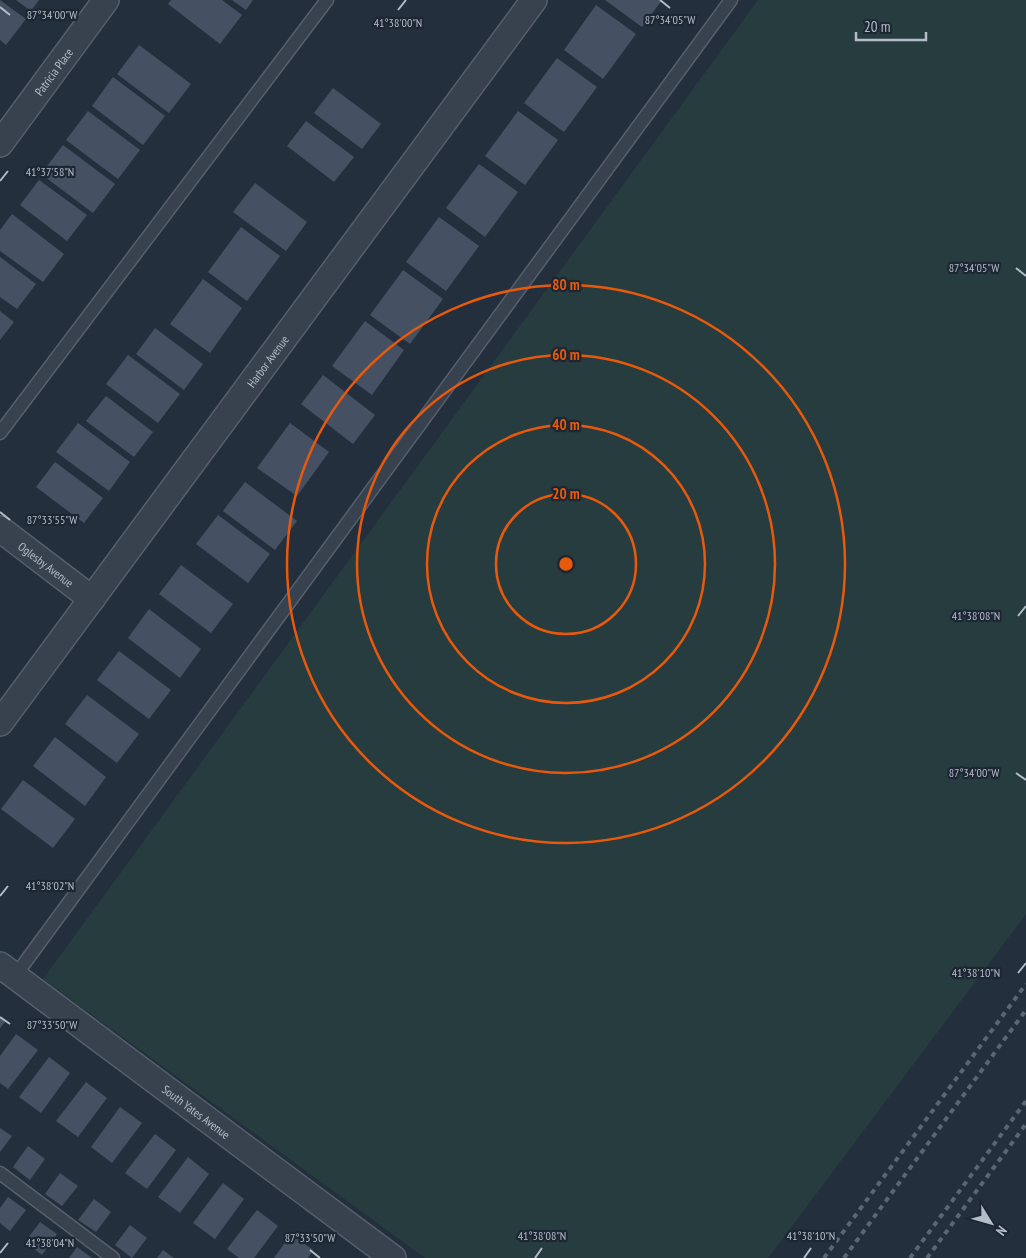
<svg xmlns="http://www.w3.org/2000/svg" width="1026" height="1258" viewBox="0 0 1026 1258" font-family="'PT Sans Narrow',sans-serif">
	<style>
		.green { fill: #263c3f }
		.building { fill: #455162 }
		.lines { fill: none; stroke-linecap: round; stroke-linejoin: round }
		.service-casing { stroke: #565f6c; stroke-width: 15 }
		.minor-casing { stroke: #565f6c; stroke-width: 28 }
		.service { stroke: #38414e; stroke-width: 12 }
		.minor { stroke: #38414e; stroke-width: 25 }
		.rail { stroke: #5a6575; stroke-width: 4; stroke-dasharray: 5 5; stroke-linecap: butt }
		.ticks { fill: none; stroke: #b4bcc9; stroke-width: 2 }
		.ring { fill: none; stroke: #e8590c; stroke-width: 2.5 }
		.labels { text-anchor: middle; dominant-baseline: central; stroke-width: 4.5; stroke-linejoin: round; paint-order: stroke }
		.street-label { font-size: 12px; fill: #b4bcc9; stroke: #1d2633 }
		.ticks-label { font-size: 12px; text-anchor: middle; fill: #b4bcc9; stroke: #1d2633; stroke-width: 4.5; stroke-linejoin: round; paint-order: stroke }
		.centre { fill: #e8590c; stroke: #1d2633; stroke-width: 2.5 }
		.ring-label { font-size: 15px; text-anchor: middle; font-weight: bold; fill: #e8590c; stroke: #1d2633; stroke-width: 4.5; stroke-linejoin: round; paint-order: stroke }
	</style>
	<rect width="100%" height="100%" fill="#242f3e"/>
	<path class="green" d="M758 0H1026V914L768 1258H425L43 979Z"/>
	<path class="building" d="M0 0 26 19 6 45 0 40Z
		M16 0H39L31 11Z
		M171 0H222L242 15 220 44 168 4Z
		M232 0H253L246 10Z
		M605 0H662L642 27Z
		M596 5 636 34 603 79 564 50Z
		M139 45 191 84 169 113 117 74Z
		M557 58 597 87 564 132 524 103Z
		M113 77 165 116 143 145 92 106Z
		M333 88 381 124 362 149 314 113Z
		M88 111 140 150 118 179 66 140Z
		M518 111 558 140 525 185 485 156Z
		M306 121 354 157 334 182 287 146Z
		M63 145 115 184 93 213 41 174Z
		M479 164 518 192 485 237 446 208Z
		M39 180 87 215 67 241 20 205Z
		M255 183 307 222 286 251 233 212Z
		M12 214 64 254 43 282 0 251V230Z
		M439 217 479 246 446 291 406 262Z
		M241 227 280 256 247 301 208 272Z
		M0 257 36 284 17 309 0 297Z
		M403 270 443 299 410 344 370 315Z
		M203 279 242 308 210 353 170 324Z
		M0 311 14 322 0 340Z
		M365 321 404 350 372 395 332 366Z
		M155 328 203 364 184 390 136 354Z
		M128 355 180 394 158 423 106 384Z
		M323 375 375 415 353 444 301 404Z
		M106 396 153 432 134 457 86 421Z
		M78 423 130 462 109 491 56 452Z
		M290 423 329 452 297 496 257 468Z
		M55 462 103 498 84 523 36 487Z
		M245 482 297 521 275 550 223 511Z
		M218 515 270 554 248 583 196 544Z
		M181 565 233 604 211 633 159 594Z
		M149 609 201 649 180 678 128 638Z
		M119 651 171 690 149 719 97 680Z
		M87 695 139 734 117 763 65 724Z
		M55 737 106 777 85 806 33 766Z
		M23 780 75 819 53 848 1 809Z
		M0 1018 5 1022 0 1028Z
		M16 1034 38 1050 8 1089 0 1083V1056Z
		M49 1057 70 1073 41 1113 19 1097Z
		M86 1082 107 1098 78 1137 56 1121Z
		M120 1107 142 1123 112 1163 91 1147Z
		M0 1128 12 1136 0 1152Z
		M155 1134 176 1150 147 1189 125 1173Z
		M28 1146 45 1159 30 1180 13 1167Z
		M188 1157 209 1174 180 1213 158 1197Z
		M60 1173 78 1186 62 1206 45 1194Z
		M223 1183 244 1199 215 1239 193 1223Z
		M8 1197 26 1210 10 1231 0 1223V1208Z
		M94 1199 111 1212 96 1232 78 1220Z
		M257 1210 278 1226 254 1258H239L227 1249Z
		M40 1222 57 1234 42 1255 25 1242Z
		M130 1225 147 1238 132 1258 115 1245Z
		M291 1234 313 1250 308 1258H274Z
		M77 1247 92 1258H69Z
		M163 1250 174 1258H157Z"/>
	<g class="lines">
		<defs>
			<path id="service" d="M0 433 327 0
				M15 976 731 0
				M0 1173 113 1258"/>
			<g id="minor">
				<path id="s1" d="M0 144 106 0"/>
				<path id="s2" d="M0 529 92 599"/>
				<path id="s3" d="M0 723 534 0"/>
				<path id="s4" d="M0 965 393 1258"/>
			</g>
		</defs>
		<use href="#service" class="service-casing"/>
		<use href="#minor" class="minor-casing"/>
		<use href="#service" class="service"/>
		<use href="#minor" class="minor"/>
		<path class="rail" d="M824 1258 1026 984
			M844 1258 1026 1010
			M910 1258 1026 1101
			M927 1258 1026 1124"/>
	</g>
	<path class="ticks" d="M660 0 670 8M0 7 10 15M398 10 406 0M0 181 8 171M1016 268 1026 276M0 512 10 520M1018 616 1026 606M1016 773 1026 780M0 896 8 886M1018 973 1026 963M0 1017 10 1024M310 1250 320 1258M0 1253 8 1243M535 1258 542 1248M804 1258 811 1248"/>
	<g class="ring">
		<circle cx="566" cy="564" r="70"/>
		<circle cx="566" cy="564" r="139"/>
		<circle cx="566" cy="564" r="209"/>
		<circle cx="566" cy="564" r="279"/>
	</g>
	<g class="labels">
		<g class="street-label">
			<text stroke="none"><textPath href="#s1" startOffset="90">Patricia Place</textPath></text>
			<text stroke="none"><textPath href="#s3" startOffset="450">Harbor Avenue</textPath></text>
			<text stroke="none"><textPath href="#s2" startOffset="58">Oglesby Avenue</textPath></text>
			<text stroke="none"><textPath href="#s4" startOffset="245">South Yates Avenue</textPath></text>
		</g>
	</g>
	<g class="ticks-label">
		<text x="52" y="19">87°34'00"W</text>
		<text x="670" y="24">87°34'05"W</text>
		<text x="398" y="27">41°38'00"N</text>
		<text x="50" y="176">41°37'58"N</text>
		<text x="974" y="272">87°34'05"W</text>
		<text x="52" y="524">87°33'55"W</text>
		<text x="976" y="620">41°38'08"N</text>
		<text x="974" y="777">87°34'00"W</text>
		<text x="50" y="890">41°38'02"N</text>
		<text x="976" y="977">41°38'10"N</text>
		<text x="52" y="1029">87°33'50"W</text>
		<text x="542" y="1240">41°38'08"N</text>
		<text x="811" y="1240">41°38'10"N</text>
		<text x="310" y="1242">87°33'50"W</text>
		<text x="50" y="1247">41°38'04"N</text>
	</g>
	<circle cx="566" cy="564" r="8" class="centre"/>
	<g class="ring-label">
		<text x="566" y="290">80 m</text>
		<text x="566" y="360">60 m</text>
		<text x="566" y="430">40 m</text>
		<text x="566" y="499">20 m</text>
	</g>
	<g transform="translate(991 1223) rotate(127)" stroke="#1d2633" stroke-width="4" paint-order="stroke">
	<path d="M0-4L9 19L0 12L-9 19Z" fill="#b4bcc9"/>
	<text y="-8" font-size="14" font-weight="bold" text-anchor="middle" fill="#b4bcc9">N</text>
	</g>
	<path d="M856 32v8h70v-8" fill="none" stroke="#b4bcc9" stroke-width="2.5"/>
	<text x="864" y="32" font-size="15" fill="#b4bcc9" stroke="#1d2633" stroke-width="4" paint-order="stroke">20 m</text>
</svg>
